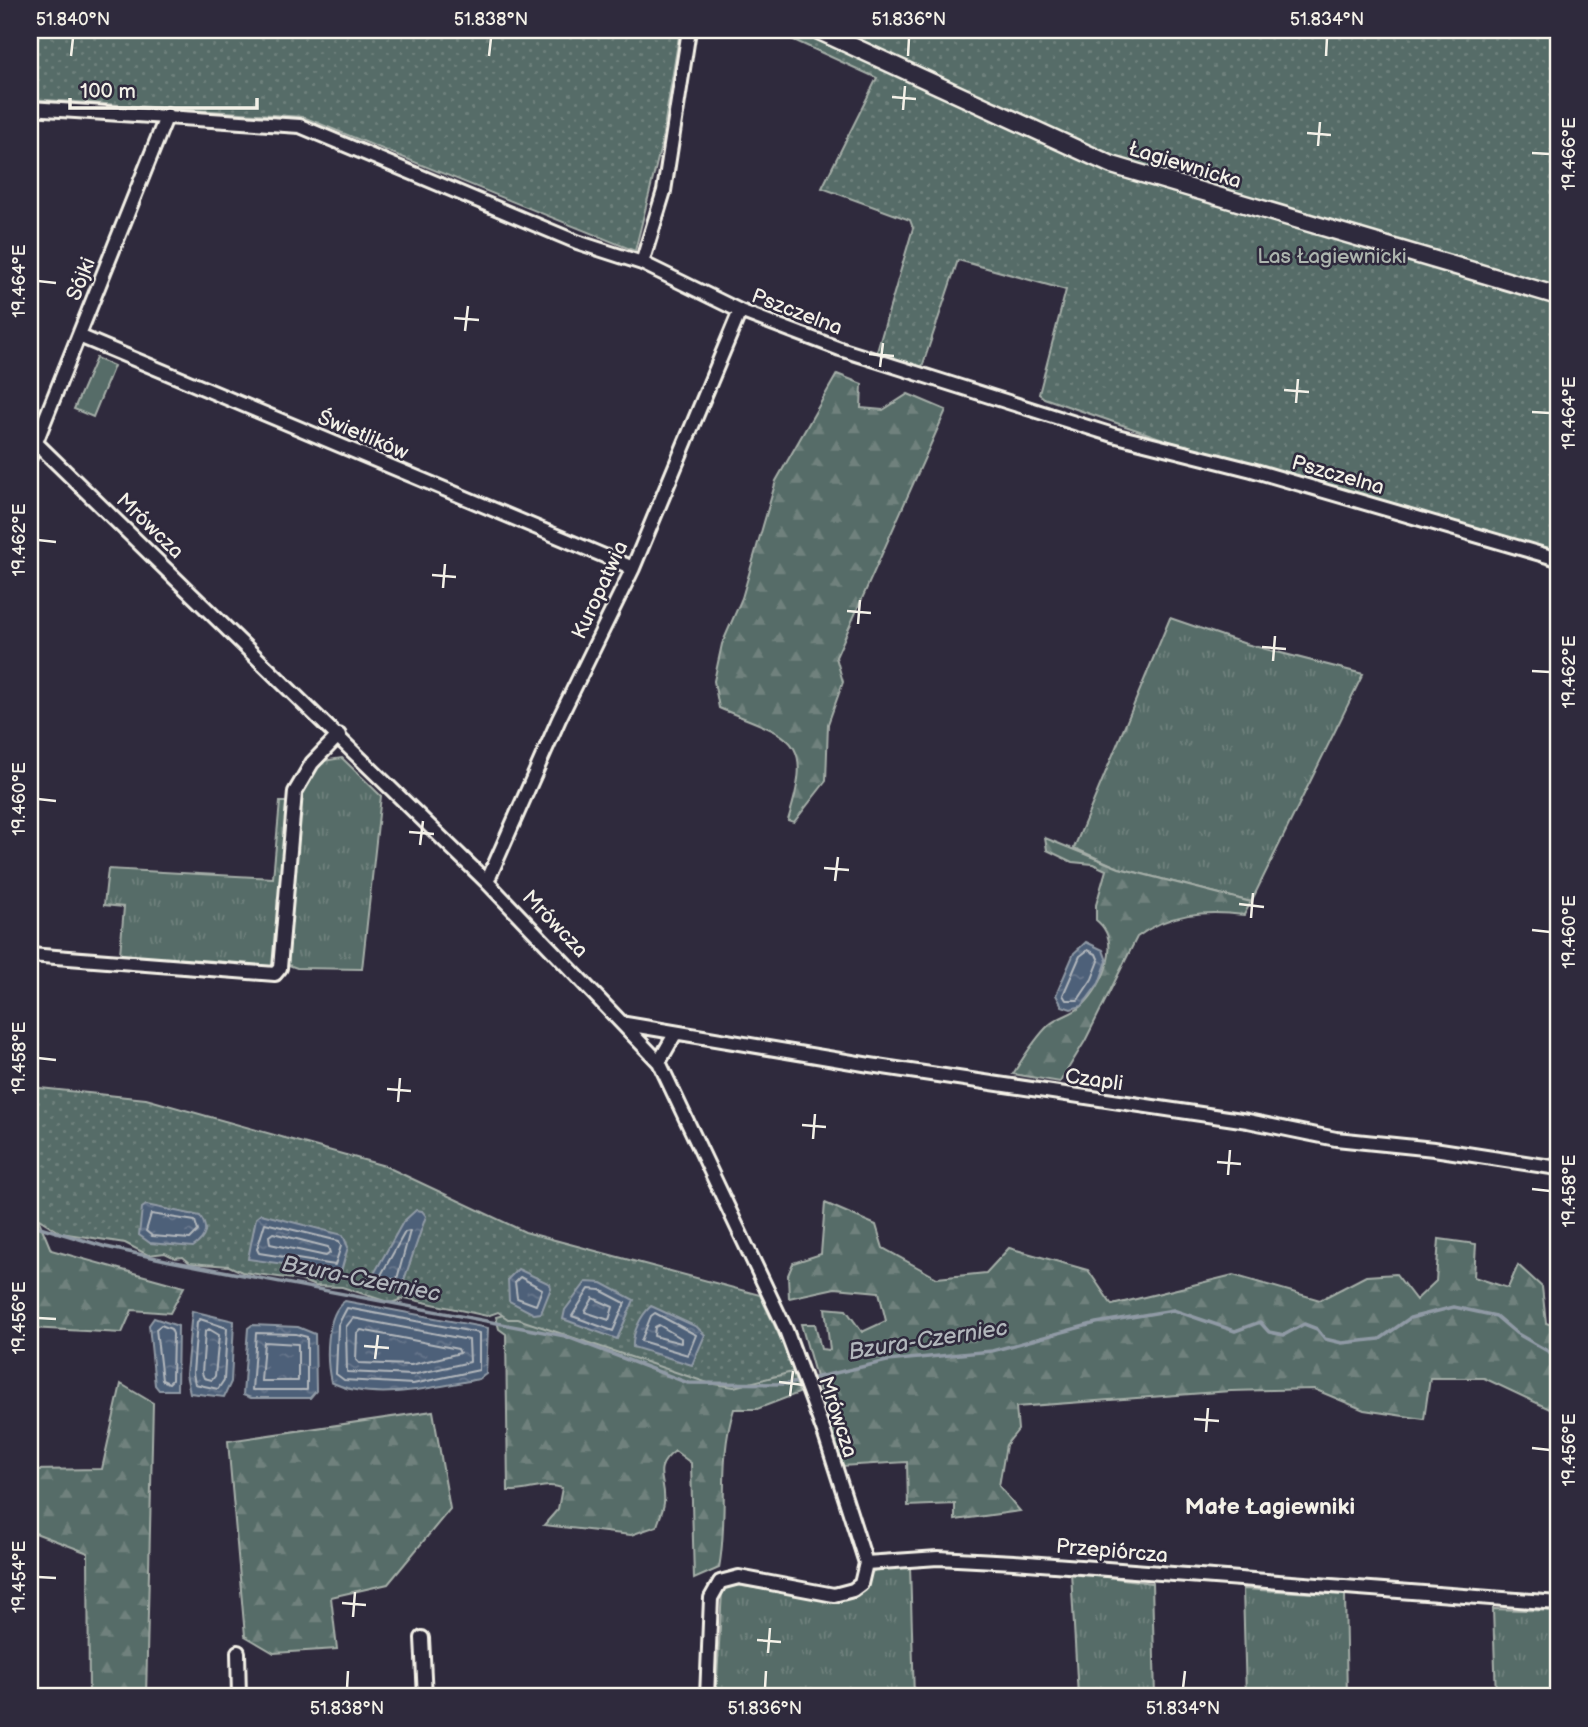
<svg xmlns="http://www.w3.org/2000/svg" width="1588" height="1727" viewBox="0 0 1588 1727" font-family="'Balsamiq Sans',sans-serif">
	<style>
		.grass { fill: url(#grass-tufts); stroke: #a5aea8; stroke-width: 2 }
		.forest { fill: url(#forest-firs); stroke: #a5aea8; stroke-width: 2 }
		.park { fill: url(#park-dots); stroke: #a5aea8; stroke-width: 2 }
		.pitch { fill: #566c67; stroke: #a5aea8; stroke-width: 2 }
		.water { fill: url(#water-ripples); stroke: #909aa5; stroke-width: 2 }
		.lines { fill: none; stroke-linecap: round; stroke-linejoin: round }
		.shore { stroke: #b2b7bc; stroke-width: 2 }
		.stream { stroke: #909aa5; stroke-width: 3.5 }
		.minor-casing { stroke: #f4f1e8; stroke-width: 18 }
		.tertiary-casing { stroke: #f4f1e8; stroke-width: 21 }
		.minor { stroke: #2f2a3d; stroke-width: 12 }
		.tertiary { stroke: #2f2a3d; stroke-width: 16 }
		.ticks { fill: none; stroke: #f4f1e8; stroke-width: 2.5 }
		.labels { text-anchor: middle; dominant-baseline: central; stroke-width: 5; stroke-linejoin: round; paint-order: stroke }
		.street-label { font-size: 21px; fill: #f4f1e8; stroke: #2f2a3d }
		.park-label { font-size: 21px; fill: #adb5ae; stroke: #2f2a3d }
		.water-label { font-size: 23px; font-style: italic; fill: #b2b7bc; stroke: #2f2a3d }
		.neighbourhood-label { font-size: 23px; font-weight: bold; fill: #f4f1e8; stroke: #2f2a3d }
		.neatline { fill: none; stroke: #f4f1e8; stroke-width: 2.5 }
		.ticks-label { font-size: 18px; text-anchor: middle; fill: #f4f1e8 }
	</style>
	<defs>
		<pattern id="grass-tufts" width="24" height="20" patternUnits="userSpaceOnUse" patternTransform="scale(1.75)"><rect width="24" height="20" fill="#566c67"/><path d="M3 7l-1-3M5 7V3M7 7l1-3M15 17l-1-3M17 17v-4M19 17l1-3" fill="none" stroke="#6f817d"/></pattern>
		<pattern id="forest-firs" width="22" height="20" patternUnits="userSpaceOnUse" patternTransform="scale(1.75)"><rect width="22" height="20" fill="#566c67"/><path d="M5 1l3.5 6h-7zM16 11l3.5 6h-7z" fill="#6f817d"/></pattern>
		<pattern id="park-dots" width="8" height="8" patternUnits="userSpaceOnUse" patternTransform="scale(1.75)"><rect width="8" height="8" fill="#566c67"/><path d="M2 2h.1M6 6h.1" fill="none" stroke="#6f817d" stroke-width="1.8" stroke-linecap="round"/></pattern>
		<pattern id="water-ripples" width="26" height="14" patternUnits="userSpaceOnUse" patternTransform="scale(1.75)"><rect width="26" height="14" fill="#4e6079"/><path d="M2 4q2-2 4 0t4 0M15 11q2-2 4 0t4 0" fill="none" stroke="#68778c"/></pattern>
	</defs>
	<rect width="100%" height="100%" fill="#2f2a3d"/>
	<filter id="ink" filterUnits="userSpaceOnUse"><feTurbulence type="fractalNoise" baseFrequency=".0143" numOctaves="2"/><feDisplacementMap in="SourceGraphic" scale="14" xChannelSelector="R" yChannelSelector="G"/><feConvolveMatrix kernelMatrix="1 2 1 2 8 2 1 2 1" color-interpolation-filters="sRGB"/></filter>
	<g filter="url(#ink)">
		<path class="grass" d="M1170 618 1246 644 1363 674 1251 902 1119 868 1074 848Z
			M342 758 381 796 362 969 297 968 286 964 300 791 323 761Z
			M280 802H290L277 960 268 970 127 959 120 954 124 907 104 905 108 869 273 878Z
			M910 1566 914 1697H716L722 1591 729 1584 842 1601 868 1586 871 1573 877 1569Z
			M1071 1572 1152 1583 1155 1697H1078Z
			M1243 1589 1345 1595 1347 1697H1246Z
			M1493 1609 1558 1611V1697H1496Z"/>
		<path class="forest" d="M837 374 862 384 861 408 883 410 908 394 946 410 836 657 843 682 828 724 826 781 794 822 788 820C815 735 791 738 719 708L714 681 722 644 742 598 776 481Z
			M1045 838 1119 868 1251 902 1244 915C1205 910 1169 913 1137 937L1085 1041 1060 1082 1013 1074C1023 1058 1035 1038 1049 1025 1058 1017 1073 1014 1082 1006 1104 985 1123 941 1096 920V905L1106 870 1093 864 1072 862 1047 850Z
			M30 1199 51 1250 184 1287 170 1313 132 1310 122 1333 30 1328Z
			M825 1203 876 1225 883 1248 937 1278 986 1273 1009 1248 1088 1270 1112 1305 1233 1275 1320 1300 1366 1276 1396 1274 1416 1300 1436 1281 1439 1239 1476 1244 1474 1277 1508 1288 1518 1265 1542 1287 1546 1323 1558 1327V1413L1484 1378H1430L1424 1419 1364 1410 1314 1389 1231 1391 1016 1407 1018 1430 1006 1445 999 1486 1020 1511 955 1520V1504L908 1506 907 1462 841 1466 801 1324H815L821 1349 830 1350 825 1308 846 1310 862 1332 886 1321 879 1292 835 1288 789 1298 788 1275 793 1263 821 1254Z
			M515 1312 791 1367 799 1393 757 1409H734C717 1461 729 1515 719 1568L694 1579 691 1463 675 1451C650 1470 667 1480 664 1503 663 1511 659 1519 657 1526L631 1535 544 1525 558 1509 562 1488C544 1482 528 1492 508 1491L506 1334 499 1329 496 1317Z
			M121 1384 153 1403 146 1697H89L88 1553 30 1531V1470L102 1469Z
			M433 1411 450 1509 388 1584 331 1597 337 1649 274 1653 245 1636 228 1441Z"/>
		<path class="park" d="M30 30H680L661 146 635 251 303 117 30 99Z
			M772 30H1558V557L1256 471 1044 398 1039 394 1066 290 958 260 921 370 876 355 913 228 910 220 822 188 877 78Z
			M30 1087 146 1099 385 1166 525 1232 760 1295 796 1371 734 1387 708 1383 518 1319H508L498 1312 487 1316 405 1298 391 1303 342 1287 315 1286 300 1280 242 1272 229 1266 190 1263 183 1257 175 1258 165 1253 148 1255 125 1243 61 1233 39 1219H30Z"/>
		<path class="pitch" d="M96 358 114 366 93 417 74 409Z"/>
		<path class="water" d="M1086 942 1103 950 1107 961 1099 983 1082 1006 1071 1009 1062 1006 1056 995 1074 953Z
			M146 1205 200 1216C209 1229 206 1238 193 1247L150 1243 139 1235 142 1208Z
			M416 1210 422 1211 426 1216 402 1286 385 1289 370 1281 403 1222Z
			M261 1214 343 1235 348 1247 340 1275 335 1277 312 1268 248 1259 256 1218Z
			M518 1269 550 1284 551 1288 541 1313 534 1314 509 1301 508 1279Z
			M586 1282 602 1283 634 1300 617 1339 563 1319 565 1310Z
			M345 1301 488 1328 486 1374 479 1379C436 1387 372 1403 331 1382 326 1361 325 1314 345 1301Z
			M651 1306 697 1327 705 1335 692 1365 633 1347C632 1333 641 1315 651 1306Z
			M192 1311 234 1321 231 1382 224 1397 190 1393 186 1374Z
			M154 1318 178 1326 177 1390H159L155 1385 149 1325Z
			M252 1325 298 1327 315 1334 316 1391 310 1398H251L243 1395 248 1328Z"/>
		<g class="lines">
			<path class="shore" d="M1088 950 1096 954 1099 961 1092 979 1078 1000H1066L1063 995 1080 956Z
				M151 1214 195 1221 198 1231 190 1239 152 1236 146 1231Z
				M265 1223 339 1241 341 1246 335 1265 259 1253 257 1249Z
				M410 1231 397 1279H383L381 1275 405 1232Z
				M273 1233 328 1247 330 1253 326 1256 270 1244 269 1236Z
				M520 1277 542 1289 536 1305 517 1298 515 1282Z
				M589 1289 600 1290 625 1303 613 1331 572 1316Z
				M593 1298 613 1307 609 1320 585 1312Z
				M347 1308 479 1333V1370L413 1384 344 1380 336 1374 338 1325Z
				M655 1313 696 1335 688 1355 641 1341 651 1316Z
				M353 1318 469 1340 470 1362 412 1375 347 1372 346 1327Z
				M200 1319 227 1328 224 1380 218 1389 195 1384 193 1373 197 1322Z
				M161 1325 171 1329 173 1334 172 1380 169 1383 162 1380 156 1329Z
				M659 1325 681 1338V1343L654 1336 655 1327Z
				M209 1329 219 1335 215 1376 212 1380 204 1378 202 1373 205 1332Z
				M361 1330 458 1349 460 1353 411 1365 359 1363 356 1360 357 1334Z
				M256 1333 296 1334 307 1337V1390H252Z
				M264 1342 298 1344V1381H261Z"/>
			<path class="stream" d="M30 1224 106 1247 170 1261 565 1336 688 1383 788 1384 887 1361 992 1351 1096 1323 1173 1310 1235 1331 1260 1322 1269 1332 1284 1335 1304 1324 1317 1329 1325 1339 1342 1343 1380 1339 1410 1318 1454 1307 1496 1316 1516 1333 1558 1357"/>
			<defs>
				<path id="minor" d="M30 108 300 126 577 242 642 263 740 311 840 349 1113 435 1252 470 1558 559
					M642 263 664 191 689 30
					M79 336 633 568
					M30 437 487 882 659 1062 786 1330 825 1435 866 1563 861 1584 853 1590 834 1595 739 1577 720 1582 711 1598 707 1697
					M30 457 167 115
					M487 882 559 719 633 568 740 311
					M30 955 275 974 280 968 295 792 312 763 339 735
					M626 1024 870 1065 1248 1121 1336 1139 1434 1149 1558 1168
					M659 1062 675 1034
					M866 1563 938 1558 1014 1562 1558 1603
					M422 1638 425 1697
					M238 1652 239 1697"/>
				<path id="tertiary" d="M817 30 1112 165 1558 296"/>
			</defs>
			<use href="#minor" class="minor-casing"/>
			<use href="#tertiary" class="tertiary-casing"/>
			<use href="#minor" class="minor"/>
			<use href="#tertiary" class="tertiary"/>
		</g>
	</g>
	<path class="ticks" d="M71 56 73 38M489 56 491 38M908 56 909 38M1326 56 1327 38M892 97 916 99M903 110 905 86M1307 133 1331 135M1318 146 1320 122M1532 153 1550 154M38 281 56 283M454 318 479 320M465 331 468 306M869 354 894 356M880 367 883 343M1284 390 1309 392M1296 403 1298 379M1532 412 1550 413M38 540 56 542M432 575 456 577M443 588 445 564M847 611 871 613M858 624 860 600M1262 647 1286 649M1273 661 1275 636M1532 671 1550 672M38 799 56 801M409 832 434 834M420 845 423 821M824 868 849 870M835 881 838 857M1239 904 1264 907M1251 918 1253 893M1532 930 1550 932M38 1058 56 1060M387 1089 411 1091M398 1102 400 1078M802 1125 826 1127M813 1139 815 1114M1217 1162 1241 1164M1228 1175 1230 1150M1532 1189 1550 1191M38 1318 56 1319M364 1346 389 1348M375 1359 378 1335M779 1382 804 1385M790 1396 793 1371M1194 1419 1219 1421M1206 1432 1208 1408M1532 1448 1550 1450M38 1577 56 1578M342 1603 366 1605M353 1617 355 1592M757 1640 781 1642M768 1653 770 1628M347 1688 348 1671M765 1688 766 1671M1183 1688 1185 1671"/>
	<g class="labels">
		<g class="street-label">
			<text transform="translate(1185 165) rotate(17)">Łagiewnicka</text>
			<text transform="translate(81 279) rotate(-68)">Sójki</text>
			<text transform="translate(797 312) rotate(21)">Pszczelna</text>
			<text transform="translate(363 435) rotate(23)">Świetlików</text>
			<text transform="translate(1338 475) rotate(16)">Pszczelna</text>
			<text transform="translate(150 526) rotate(44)">Mrówcza</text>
			<text transform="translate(600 590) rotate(-65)">Kuropatwia</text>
			<text transform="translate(555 924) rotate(46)">Mrówcza</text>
			<text transform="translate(1094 1080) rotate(8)">Czapli</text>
			<text transform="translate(838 1417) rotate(72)">Mrówcza</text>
			<text transform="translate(1112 1551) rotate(5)">Przepiórcza</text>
		</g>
		<g class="park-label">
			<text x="1332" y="256">Las Łagiewnicki</text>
		</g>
		<g class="water-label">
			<text transform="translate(361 1279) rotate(11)">Bzura-Czerniec</text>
			<text transform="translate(928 1340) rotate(-9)">Bzura-Czerniec</text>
		</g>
		<g class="neighbourhood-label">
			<text x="1270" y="1507">Małe Łagiewniki</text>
		</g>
	</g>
	<rect width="1588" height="1727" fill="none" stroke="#2f2a3d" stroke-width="77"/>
	<path d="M70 98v10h187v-10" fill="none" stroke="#f4f1e8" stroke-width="3.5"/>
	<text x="80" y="98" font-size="21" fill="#f4f1e8" stroke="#2f2a3d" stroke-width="5" paint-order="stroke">100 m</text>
	<rect x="38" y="38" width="1512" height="1650" class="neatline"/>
	<g class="ticks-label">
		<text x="73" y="25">51.840°N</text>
		<text x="491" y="25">51.838°N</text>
		<text x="909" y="25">51.836°N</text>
		<text x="1327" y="25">51.834°N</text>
		<text transform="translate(1569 154) rotate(-90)" y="6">19.466°E</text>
		<text transform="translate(19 281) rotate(-90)" y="6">19.464°E</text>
		<text transform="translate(1569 413) rotate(-90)" y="6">19.464°E</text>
		<text transform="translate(19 540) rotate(-90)" y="6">19.462°E</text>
		<text transform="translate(1569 672) rotate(-90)" y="6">19.462°E</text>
		<text transform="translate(19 799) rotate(-90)" y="6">19.460°E</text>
		<text transform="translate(1569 932) rotate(-90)" y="6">19.460°E</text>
		<text transform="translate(19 1058) rotate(-90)" y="6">19.458°E</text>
		<text transform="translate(1569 1191) rotate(-90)" y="6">19.458°E</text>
		<text transform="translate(19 1318) rotate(-90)" y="6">19.456°E</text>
		<text transform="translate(1569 1450) rotate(-90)" y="6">19.456°E</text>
		<text transform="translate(19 1577) rotate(-90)" y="6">19.454°E</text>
		<text x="347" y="1714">51.838°N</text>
		<text x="765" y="1714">51.836°N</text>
		<text x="1183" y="1714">51.834°N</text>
	</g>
</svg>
